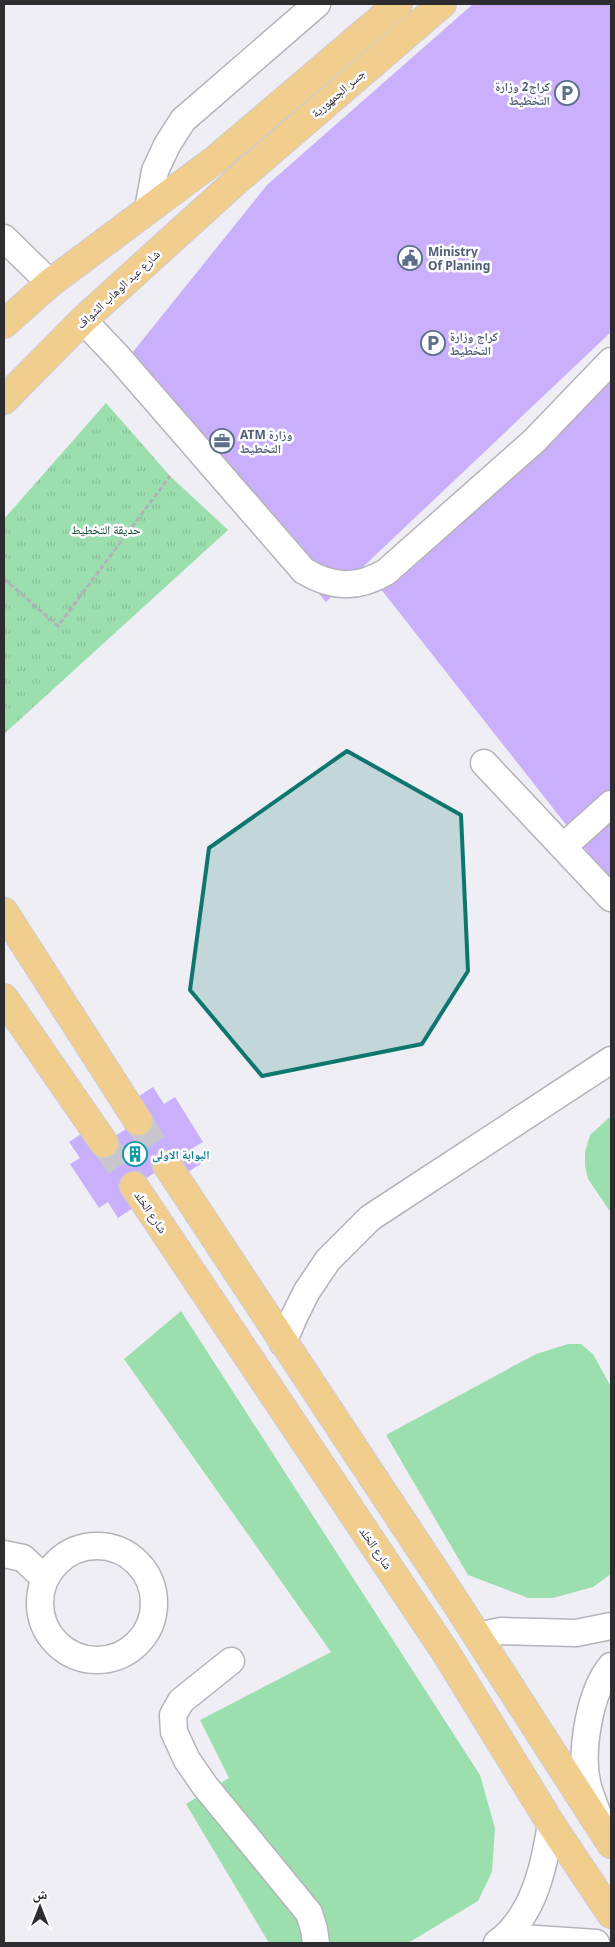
<svg xmlns="http://www.w3.org/2000/svg" width="615" height="1947" viewBox="0 0 615 1947" font-family="'Noto Sans','Noto Naskh Arabic',sans-serif">
	<style>
		.green { fill: #9cdfaf }
		.park { fill: url(#park-tufts) }
		.building { fill: #cab0fc }
		.lines { fill: none; stroke-linecap: round; stroke-linejoin: round }
		.major-tunnel { stroke: #c9c7cd; stroke-width: 28; stroke-dasharray: 28 14; stroke-linecap: butt }
		.minor-casing { stroke: #b5b3b9; stroke-width: 29 }
		.major-casing { stroke: #cdcccd; stroke-width: 30 }
		.path { stroke: #b3b1b7; stroke-width: 3; stroke-dasharray: 5 2.5; stroke-linecap: butt }
		.minor { stroke: #fff; stroke-width: 26 }
		.major { stroke: #f1ce8e; stroke-width: 28 }
		.marked { fill: #0f766e; fill-opacity: 0.2; stroke: #0f766e; stroke-width: 4; stroke-linejoin: round }
		.labels { text-anchor: middle; dominant-baseline: central; stroke-width: 5; stroke-linejoin: round; paint-order: stroke }
		.service-label { font-size: 12px; font-weight: bold; fill: #4e5e75; stroke: #fdfcff; text-anchor: start }
		.street-label { font-size: 12px; fill: #2d2c2f; stroke: #fdfcff }
		.park-label { font-size: 12px; fill: #094524; stroke: #fdfcff }
		.culture-label { font-size: 12px; font-weight: bold; fill: #0d838f; stroke: #fdfcff; text-anchor: start }
	</style>
	<defs>
		<pattern id="park-tufts" width="24" height="20" patternUnits="userSpaceOnUse" patternTransform="scale(1.25)"><rect width="24" height="20" fill="#9cdfaf"/><path d="M3 7l-1-3M5 7V3M7 7l1-3M15 17l-1-3M17 17v-4M19 17l1-3" fill="none" stroke="#87c097"/></pattern>
	</defs>
	<rect width="100%" height="100%" fill="#f0eef5"/>
	<path class="green" d="M611 1116V1213L588 1179 585 1166V1152L590 1135Z
		M181 1311 480 1775 495 1828 492 1872 478 1901 408 1943H269L186 1804 229 1778 200 1720 331 1652 124 1359Z
		M568 1344H581L593 1354 611 1387V1574L593 1587 553 1598H528L468 1575 386 1435 536 1354Z"/>
	<path class="park" d="M106 403 170 476 228 530 4 734V519Z"/>
	<path class="building" d="M473 4H611V332L326 602 124 363 267 185Z
		M611 349V882L373 579Z
		M153 1087 164 1104 175 1097 203 1142 193 1148 202 1163 185 1174 176 1159 123 1193 133 1208 118 1218 108 1202 99 1208 70 1164 80 1158 69 1142 84 1132 104 1143 148 1115 136 1098Z"/>
	<g class="lines">
		<path class="major-tunnel" d="M138 1121 167 1165
			M104 1143 134 1186"/>
		<defs>
			<path id="minor" d="M148 209 155 171 167 145 183 120 317 4
				M4 238 50 283
				M83 320 119 358 304 571C333 588 357 589 386 572L534 441 611 361
				M484 763 611 898
				M563 847 611 804
				M283 1343 294 1317 307 1291 328 1260 370 1218 611 1060
				M40 1603a57 57 0 1 1 114 0a57 57 0 1 1-114 0Z
				M4 1554 23 1558 44 1578
				M477 1636 501 1631 576 1633 611 1626
				M231 1661 181 1701 173 1715 174 1732 187 1760 205 1786 309 1913 314 1929 316 1943
				M598 1815C595 1805 589 1793 587 1782 580 1750 590 1691 611 1666
				M506 1937 596 1943
				M497 1943C534 1916 544 1867 551 1824"/>
			<path id="major" d="M4 324 50 283 216 159 398 4
				M4 400 83 320 235 182 442 4
				M4 912 138 1121
				M4 998 104 1143
				M167 1165 458 1606 611 1844
				M134 1186 446 1653 551 1824 611 1914"/>
		</defs>
		<use href="#minor" class="minor-casing"/>
		<use href="#major" class="major-casing"/>
		<path class="path" d="M4 579 58 626 170 476"/>
		<use href="#minor" class="minor"/>
		<use href="#major" class="major"/>
	</g>
	<path class="marked" d="M347 751 461 815 468 971 422 1044 262 1076 190 990 209 848Z"/>
	<defs>
		<symbol id="parking-ring" viewBox="-11 -11 22 22"><circle r="9.5" fill="#fdfcff" stroke="#5c6f8a" stroke-width="1.5"/><path d="M-3.5-5.5H1a3.5 3.5 0 0 1 0 7H-1V5.5H-3.5ZM-1-3.4V-.6H.8a1.4 1.4 0 0 0 0-2.8Z" fill="#5c6f8a"/></symbol>
		<symbol id="civic-ring" viewBox="-11 -11 22 22"><circle r="9.5" fill="#fdfcff" stroke="#5c6f8a" stroke-width="1.5"/><path d="M-.6-6.5H3V-4.5H.6V-3L4-1V1h2V6H-6V1h2V-1L-.6-3ZM-1.2 2.5V6h2.4V2.5Z" fill="#5c6f8a"/></symbol>
		<symbol id="office-ring" viewBox="-11 -11 22 22"><circle r="9.5" fill="#fdfcff" stroke="#5c6f8a" stroke-width="1.5"/><path d="M-6-3h4V-5.5h4V-3h4V5H-6ZM-1-4.5V-3h2v-1.5ZM-6 0V1H6V0Z" fill="#5c6f8a"/></symbol>
		<symbol id="building-ring" viewBox="-11 -11 22 22"><circle r="9.5" fill="#fdfcff" stroke="#0f9aa8" stroke-width="1.5"/><path d="M-4-6H4V6H1V3H-1V6H-4ZM-2.5-4.3h1.7v1.8h-1.7ZM.8-4.3h1.7v1.8H.8ZM-2.5-1h1.7V.8h-1.7ZM.8-1h1.7V.8H.8Z" fill="#0f9aa8"/></symbol>
	</defs>
	<g fill-rule="evenodd">
		<use href="#parking-ring" x="553" y="79" width="28" height="28"/>
		<use href="#civic-ring" x="396" y="244" width="28" height="28"/>
		<use href="#parking-ring" x="419" y="329" width="28" height="28"/>
		<use href="#office-ring" x="208" y="427" width="28" height="28"/>
		<use href="#building-ring" x="121" y="1140" width="28" height="28"/>
	</g>
	<g class="labels">
		<g class="service-label">
			<text x="550" y="86" text-anchor="end">كراج2 وزارة<tspan x="550" dy="14">التخطيط</tspan></text>
			<text x="428" y="251">Ministry<tspan x="428" dy="14">Of Planing</tspan></text>
			<text x="450" y="336">كراج وزارة<tspan x="450" dy="14">التخطيط</tspan></text>
			<text x="240" y="434">ATM وزارة<tspan x="240" dy="14">التخطيط</tspan></text>
		</g>
		<g class="street-label">
			<text transform="translate(338 93) rotate(-41)">جسر الجمهورية</text>
			<text transform="translate(118 289) rotate(-43)">شارع عبد الوهاب الشواف</text>
			<text transform="translate(151 1212) rotate(56)">شارع الخلد</text>
			<text transform="translate(376 1548) rotate(56)">شارع الخلد</text>
		</g>
		<g class="park-label">
			<text x="106" y="529">حديقة التخطيط</text>
		</g>
		<g class="culture-label">
			<text x="152" y="1154">البوابة الاولى</text>
		</g>
	</g>
	<rect width="615" height="1947" fill="none" stroke="#2d2c2f" stroke-width="10"/>
	<g transform="translate(40 1907)" stroke="#fdfcff" stroke-width="4" paint-order="stroke">
	<path d="M0-4L9 19L0 12L-9 19Z" fill="#2d2c2f"/>
	<text y="-8" font-size="14" font-weight="bold" text-anchor="middle" fill="#2d2c2f">ش</text>
	</g>
</svg>
